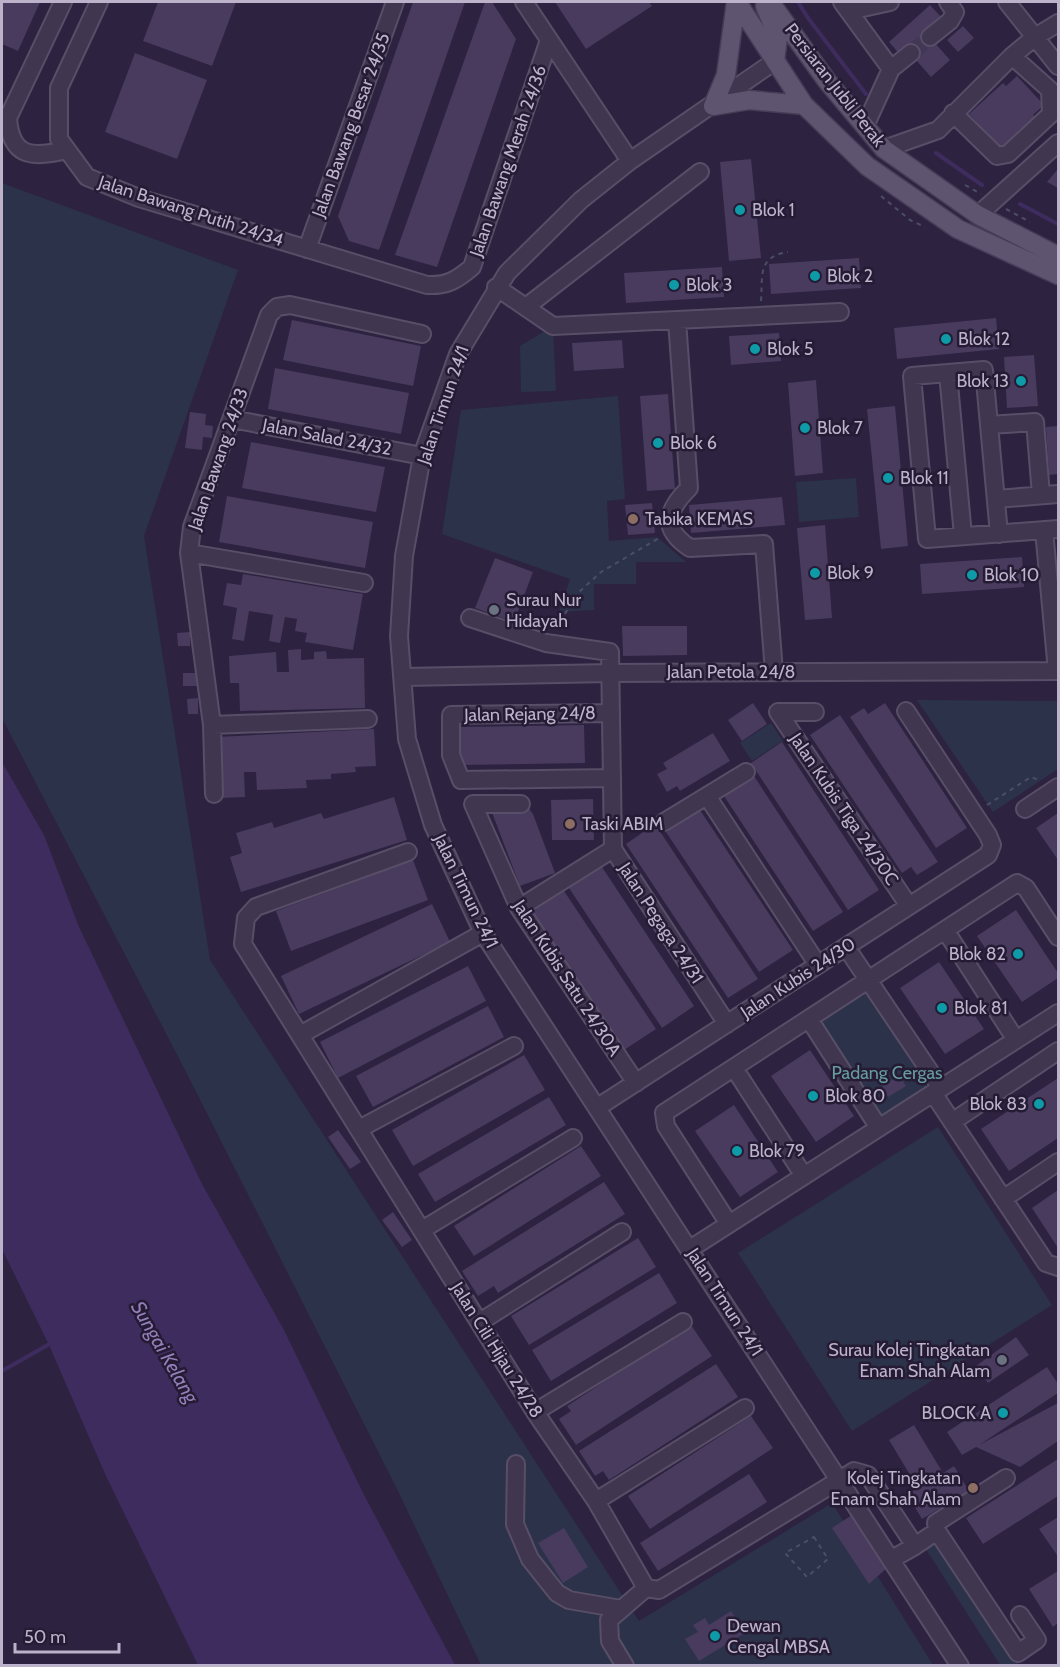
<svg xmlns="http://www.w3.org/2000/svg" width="1060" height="1667" viewBox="0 0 1060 1667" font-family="Cabin,sans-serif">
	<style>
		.green { fill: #2b324a }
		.water { fill: #3e2c5e }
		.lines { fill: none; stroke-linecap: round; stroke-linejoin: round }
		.stream { stroke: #3e2c5e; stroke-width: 4 }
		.building { fill: #483b5e }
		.minor-tunnel { stroke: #423855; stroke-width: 16; stroke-dasharray: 16 8; stroke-linecap: butt }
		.minor-casing { stroke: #584e67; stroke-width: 20 }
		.major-casing { stroke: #463c55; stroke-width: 21 }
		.path { stroke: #4c4e67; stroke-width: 2; stroke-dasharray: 4.5 4.5; stroke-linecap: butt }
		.minor { stroke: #40364f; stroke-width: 16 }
		.major { stroke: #5e5470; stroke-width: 18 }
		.culture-dot { fill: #0f9aa8; stroke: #251b34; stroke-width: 2 }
		.education-dot { fill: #8d6e63; stroke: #251b34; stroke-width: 2 }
		.worship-dot { fill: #6b7280; stroke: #251b34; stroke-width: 2 }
		.labels { text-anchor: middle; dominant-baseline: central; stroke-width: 5; stroke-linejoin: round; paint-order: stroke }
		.street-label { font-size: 18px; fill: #bcb2ca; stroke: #251b34 }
		.poi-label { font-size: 18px; fill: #bcb2ca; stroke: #251b34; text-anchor: start }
		.park-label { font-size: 18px; fill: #679c9e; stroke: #251b34 }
		.water-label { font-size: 20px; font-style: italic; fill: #947fb9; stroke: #251b34 }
	</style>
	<rect width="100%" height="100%" fill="#2d2240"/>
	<path class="green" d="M2 183 238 270 144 536 210 960 639 1621 832 1503 933 1665H481L397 1489 184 1068 2 718Z
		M553 326 556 391 521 392 520 346Z
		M618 396 625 499 607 501 609 541 657 537 686 562H636V584H594V610L559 612 570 579 442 534 461 410Z
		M856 478 859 517 799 522 796 482Z
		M917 700 1058 701V769L993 812Z
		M771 723 783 741 752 761 740 743Z
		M868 980 941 1088 879 1128 809 1019Z
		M938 1127 1052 1305 852 1431 738 1253Z
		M936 1541 1019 1665H1000L924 1546Z"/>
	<path class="water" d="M2 762 44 835 79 927 202 1184 284 1330 365 1497 455 1665H198L106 1476 49 1345 2 1249Z"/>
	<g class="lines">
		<path class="stream" d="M798 2 808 18 866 94
			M936 153 982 185
			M1020 204 1058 224
			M2 1371 53 1342"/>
	</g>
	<path class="building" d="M2 2H40L18 51 2 44Z
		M158 2H236L212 66 143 41Z
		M413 2H465L379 250 349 241 338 216Z
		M485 2H492L516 39 437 267 395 255Z
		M555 2H649L652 6 586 49Z
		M930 5 944 20 927 34 950 60 931 77 908 51 902 57 889 42Z
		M963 26 974 38 958 52 947 40Z
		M135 53 207 80 177 159 105 132Z
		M1017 76 1044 105 1033 115 1038 119 1004 151 969 114 1003 83 1006 86Z
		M751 159 761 258 729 261 720 162Z
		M1058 169V188L1047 182Z
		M859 258 861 288 771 294 769 264Z
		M722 267 724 297 626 303 624 273Z
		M996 318 999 349 897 359 894 328Z
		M292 320 421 346 413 386 283 360Z
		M779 333 781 361 731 365 729 336Z
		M622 340 624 368 574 371 572 343Z
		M1034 355 1038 406 1007 408 1004 357Z
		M275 368 409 393 401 434 268 409Z
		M816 380 823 473 795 476 788 383Z
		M668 394 675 489 647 491 640 396Z
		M895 406 908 546 881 549 867 409Z
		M190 412 206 414 205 425 213 426 212 438 203 437 202 450 185 448Z
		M1058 426V474L1049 475 1046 427Z
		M251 442 385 467 376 512 242 488Z
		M227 496 373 522 365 568 219 542Z
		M782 497 785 525 691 533 689 505Z
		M652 503 655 533 628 535 625 505Z
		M825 525 832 618 805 620 797 528Z
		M1022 557 1024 587 922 594 920 564Z
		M495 558 533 572 514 622 475 608Z
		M243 574 363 594 353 650 305 642 307 633 295 631 297 619 285 617 280 643 269 641 273 615 249 611 244 641 232 639 237 608 223 605 227 583 241 585Z
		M622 626H687V655L623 656Z
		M190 632V646H178L177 633Z
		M301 649V660L314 659V652L326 651 327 659 364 658 365 708 240 711 239 683H230L229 656 276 652 277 672H289L288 650Z
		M183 673H197V686H183Z
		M198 698V714H188L187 699Z
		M753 703 767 724 742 741 728 720Z
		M885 703 967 828 936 848 850 717 864 708 868 714Z
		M840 715 938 862 917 875 911 867 902 873 810 735Z
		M584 725 585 763 460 765 459 727Z
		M374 729 376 766 355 767 356 772 331 774V779L306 780 307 788 257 790 256 772H244L245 797 220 798 217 737Z
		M713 733 730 761 680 791 677 786 667 792 657 774 667 769 663 763Z
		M782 742 879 890 848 910 751 763Z
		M754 776 843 912 813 931 724 796Z
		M394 797 407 840 241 892 230 857 242 853 236 833 272 822 274 828 321 813 324 819Z
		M593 799 594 840H552L551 800Z
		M527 806 533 814 555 873 520 886 491 810Z
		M700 810 793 950 759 972 666 832Z
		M1058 813V860L1036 828Z
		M655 824 758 979 728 998 626 844Z
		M413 860 428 900 291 951 276 911Z
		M600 864 694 1006 662 1028 567 885Z
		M562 888 656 1029 624 1050 530 909Z
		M432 904 450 942 299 1014 281 976Z
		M1016 910 1058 973V978L1022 1002 977 936Z
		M939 962 984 1029 945 1054 900 988Z
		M468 966 486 1001 338 1078 320 1042Z
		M488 1006 504 1037 373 1107 356 1076Z
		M810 1050 854 1116 816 1142 771 1076Z
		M524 1055 545 1090 413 1166 392 1130Z
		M899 1075 906 1086 888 1097 882 1086Z
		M1058 1078V1138L1009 1171 981 1129Z
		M549 1097 566 1125 435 1202 418 1174Z
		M734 1105 778 1172 740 1197 695 1131Z
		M338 1130 361 1162 350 1169 328 1137Z
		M581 1146 601 1176 474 1256 454 1226Z
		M604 1182 625 1214 498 1293 494 1286 478 1296 462 1271Z
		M1058 1190V1248L1032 1208Z
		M393 1212 412 1240 402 1247 382 1220Z
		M638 1238 656 1267 529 1345 511 1316Z
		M659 1273 677 1303 551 1381 532 1350Z
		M691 1325 712 1356 576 1445 559 1419 571 1411 567 1406Z
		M1016 1337 1029 1355 988 1383 976 1366Z
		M716 1364 738 1397 609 1480 603 1471 595 1476 579 1451Z
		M1047 1367 1058 1384V1393L979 1445 1058 1403V1441L1020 1467 976 1447 962 1455 947 1432Z
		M751 1416 773 1448 650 1529 628 1496Z
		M914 1425 943 1473 954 1466 969 1491 922 1519 907 1494 918 1488 889 1440Z
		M1058 1459V1496L983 1544 966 1518Z
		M749 1474 767 1502 658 1571 640 1543Z
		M852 1515 888 1567 869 1584 832 1528Z
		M1058 1517V1554L1057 1555 1039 1529Z
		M564 1528 588 1567 563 1583 538 1543Z
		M1058 1571V1623L1053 1627 1029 1589Z
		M731 1611 745 1633 699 1661 685 1639 698 1632 693 1625 705 1618 709 1625Z"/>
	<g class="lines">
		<path class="minor-tunnel" d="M911 53 930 37"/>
		<defs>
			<path id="minor" d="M63 2 8 118C11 160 35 157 67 150
				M99 2 59 88V139L87 177 139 198 427 285C447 286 457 280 472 267L549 40
				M524 2 630 161
				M842 2 891 69 865 126
				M1007 2 1058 66
				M849 11 890 2
				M930 37 950 21 955 12 948 2
				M775 61 630 161 581 200 507 273 458 354 422 456 404 556 399 636 407 739 433 825 483 933 960 1666
				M891 69 911 53
				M953 113 997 156 1008 154 1051 114 1050 90 1012 56
				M884 149 938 130 1012 56 1035 37 1058 23
				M978 215 1058 143
				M307 249 395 2
				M496 287 553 326 840 312
				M526 307 700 172
				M677 320 689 488C667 510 660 528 690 548L764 544 774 672
				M948 373 963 536
				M232 419 422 456
				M989 425 1035 422 1041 495
				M996 499 1058 494
				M1044 530 1057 671
				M999 534 984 370 912 376 927 539 1058 529
				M189 553 364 583
				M470 618 546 643 610 652 613 849 727 1024
				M403 677 610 673 1058 671
				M778 712 909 906
				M778 712H815
				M610 713 451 715V755L461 780 612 778
				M212 725 368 719
				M214 794 212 725 189 553 192 527 269 315 277 307 290 305 422 334
				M707 796 818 965
				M521 804H473L519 908 636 1083
				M1025 809 1058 787
				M664 822 746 772
				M408 852 256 907 246 918 243 944 535 1412 596 1501 646 1588 659 1590 854 1471 868 1475 915 1546 892 1559
				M519 908 613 849
				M945 930 1016 1040
				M846 947 941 1088
				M809 1019 879 1128
				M300 1035 483 933
				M734 1068 804 1176
				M933 1093 1046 1263 1058 1267
				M598 1107 988 855 992 845 988 835 906 711
				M952 1122 1058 1051
				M359 1129 514 1046
				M1003 1199 1058 1162
				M729 1224 666 1126 664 1113 1017 883 1026 888 1058 937
				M422 1230 573 1138
				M690 1249 1058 1013
				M480 1322 622 1232
				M535 1412 683 1322
				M516 1464 515 1524 530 1559 557 1593 569 1600 621 1609
				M596 1501 745 1408
				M937 1531 936 1523 1006 1478
				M915 1546 937 1531 1018 1653 1037 1640 1020 1615
				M625 1666 610 1641 609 1620 646 1588"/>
			<path id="major" d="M737 2 804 105 867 166 958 229 1058 275
				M770 2 827 81 884 149 978 215 1058 256
				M765 6 778 37 775 61
				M713 106 726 75 736 2
				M713 106 749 100 804 105"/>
		</defs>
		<use href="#minor" class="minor-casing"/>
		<use href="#major" class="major-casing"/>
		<path class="path" d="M965 185 981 194
			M881 196 910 220 925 227
			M1006 209 1030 222
			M761 301C763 275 757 257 788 252
			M555 629 579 592 601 572 659 538
			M987 805 1031 777 1041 781
			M814 1537 828 1559 807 1577 785 1553Z"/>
		<use href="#minor" class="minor"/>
		<use href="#major" class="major"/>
	</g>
	<g class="culture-dot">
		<circle cx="740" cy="210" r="6"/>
		<circle cx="815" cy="276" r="6"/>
		<circle cx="674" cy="285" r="6"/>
		<circle cx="946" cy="339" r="6"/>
		<circle cx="755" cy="349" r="6"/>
		<circle cx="1021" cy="381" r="6"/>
		<circle cx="805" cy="428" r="6"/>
		<circle cx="658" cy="443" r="6"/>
		<circle cx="888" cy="478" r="6"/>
		<circle cx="815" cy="573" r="6"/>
		<circle cx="972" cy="575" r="6"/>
		<circle cx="1018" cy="954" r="6"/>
		<circle cx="942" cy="1008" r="6"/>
		<circle cx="813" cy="1096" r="6"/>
		<circle cx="1039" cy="1104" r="6"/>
		<circle cx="737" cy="1151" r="6"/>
		<circle cx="1003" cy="1413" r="6"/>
		<circle cx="715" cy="1636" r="6"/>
	</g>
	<g class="education-dot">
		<circle cx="633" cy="519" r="6"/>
		<circle cx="570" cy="824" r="6"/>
		<circle cx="973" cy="1488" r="6"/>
	</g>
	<g class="worship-dot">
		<circle cx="494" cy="610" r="6"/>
		<circle cx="1002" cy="1360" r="6"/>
	</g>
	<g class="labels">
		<g class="street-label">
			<text transform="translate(835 85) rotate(52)">Persiaran Jubli Perak</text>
			<text transform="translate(351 125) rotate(-70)">Jalan Bawang Besar 24/35</text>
			<text transform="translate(508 161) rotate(-71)">Jalan Bawang Merah 24/36</text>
			<text transform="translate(191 211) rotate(18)">Jalan Bawang Putih 24/34</text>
			<text transform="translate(443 405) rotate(-71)">Jalan Timun 24/1</text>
			<text transform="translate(327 437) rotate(11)">Jalan Salad 24/32</text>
			<text transform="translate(218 459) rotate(-71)">Jalan Bawang 24/33</text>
			<text x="731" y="672">Jalan Petola 24/8</text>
			<text transform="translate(530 714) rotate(-1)">Jalan Rejang 24/8</text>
			<text transform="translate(844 809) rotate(56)">Jalan Kubis Tiga 24/30C</text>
			<text transform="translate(466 891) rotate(64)">Jalan Timun 24/1</text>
			<text transform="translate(661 923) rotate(57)">Jalan Pegaga 24/31</text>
			<text transform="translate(567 978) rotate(57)">Jalan Kubis Satu 24/30A</text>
			<text transform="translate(798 978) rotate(-33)">Jalan Kubis 24/30</text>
			<text transform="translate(725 1302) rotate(57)">Jalan Timun 24/1</text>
			<text transform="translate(497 1350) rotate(58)">Jalan Cili Hijau 24/28</text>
		</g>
		<g class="poi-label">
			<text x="752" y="210">Blok 1</text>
			<text x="827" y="276">Blok 2</text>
			<text x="686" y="285">Blok 3</text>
			<text x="958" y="339">Blok 12</text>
			<text x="767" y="349">Blok 5</text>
			<text x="1009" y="381" text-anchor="end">Blok 13</text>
			<text x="817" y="428">Blok 7</text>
			<text x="670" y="443">Blok 6</text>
			<text x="900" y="478">Blok 11</text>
			<text x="645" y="519">Tabika KEMAS</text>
			<text x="827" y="573">Blok 9</text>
			<text x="984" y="575">Blok 10</text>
			<text x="506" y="600">Surau Nur<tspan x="506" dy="21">Hidayah</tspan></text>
			<text x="582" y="824">Taski ABIM</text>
			<text x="1006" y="954" text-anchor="end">Blok 82</text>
			<text x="954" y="1008">Blok 81</text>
			<text x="825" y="1096">Blok 80</text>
			<text x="1027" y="1104" text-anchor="end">Blok 83</text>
			<text x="749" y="1151">Blok 79</text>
			<text x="990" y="1350" text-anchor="end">Surau Kolej Tingkatan<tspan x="990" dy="21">Enam Shah Alam</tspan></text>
			<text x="991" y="1413" text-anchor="end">BLOCK A</text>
			<text x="961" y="1478" text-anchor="end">Kolej Tingkatan<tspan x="961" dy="21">Enam Shah Alam</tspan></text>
			<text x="727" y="1626">Dewan<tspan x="727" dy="21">Cengal MBSA</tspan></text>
		</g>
		<g class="park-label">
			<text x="887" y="1073">Padang Cergas</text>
		</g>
		<g class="water-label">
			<text transform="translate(165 1352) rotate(60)">Sungai Kelang</text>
		</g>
	</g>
	<rect width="1060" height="1667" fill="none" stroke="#bcb2ca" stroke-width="6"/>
	<path d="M15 1643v9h104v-9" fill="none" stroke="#bcb2ca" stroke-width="3"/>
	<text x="24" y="1643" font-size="18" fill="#bcb2ca" stroke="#251b34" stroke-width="4.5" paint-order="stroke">50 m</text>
</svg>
